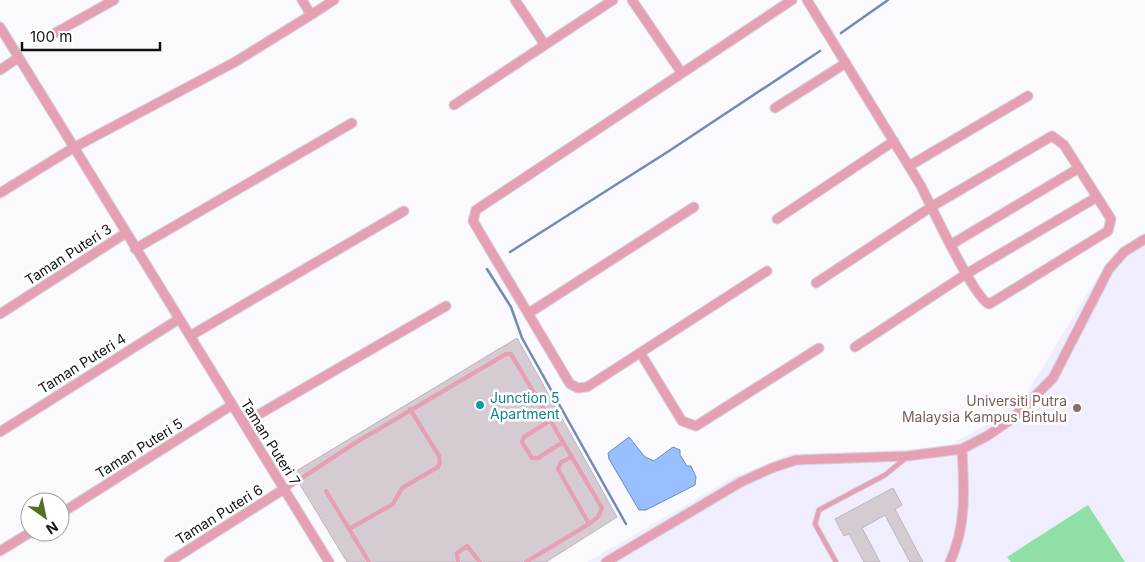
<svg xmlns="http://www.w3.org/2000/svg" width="1145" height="562" viewBox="0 0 1145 562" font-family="Inter,sans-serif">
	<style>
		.built { fill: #f0eefe }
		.green { fill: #8fdfa6 }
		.water { fill: #98bfff; stroke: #708bb8 }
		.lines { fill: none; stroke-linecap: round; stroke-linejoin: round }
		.stream { stroke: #708bb8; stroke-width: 2.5 }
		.building { fill: #d4ccd2; stroke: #bcb5ba }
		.lane-casing { stroke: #d5d4d9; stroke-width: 6 }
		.street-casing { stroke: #d5d4d9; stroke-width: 11 }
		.lane { stroke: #e5a1b3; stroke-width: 4.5 }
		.street { stroke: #e5a1b3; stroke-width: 9 }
		.culture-dot { fill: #0f9aa8; stroke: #fff; stroke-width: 2 }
		.education-dot { fill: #8d6e63; stroke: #fff; stroke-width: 2 }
		.labels { text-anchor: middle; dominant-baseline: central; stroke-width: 5; stroke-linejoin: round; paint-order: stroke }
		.street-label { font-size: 14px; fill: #121114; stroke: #fff }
		.culture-label { font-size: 14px; fill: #0d838f; stroke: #fff; text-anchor: start }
		.education-label { font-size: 14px; fill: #785e54; stroke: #fff; text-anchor: end }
	</style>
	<rect width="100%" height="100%" fill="#faf9fe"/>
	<path class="built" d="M1145 245V562H587L734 477 790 454 903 450 950 445 989 423 1027 393 1098 276Z"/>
	<path class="green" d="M1088 505 1125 562H1011L1007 557Z"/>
	<path class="water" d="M629 437 645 457 654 461 673 447 680 450V455L687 466H691L696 477 695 485 646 510H639L609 459 608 453Z"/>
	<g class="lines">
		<path class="stream" d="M841 33 888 0
			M510 252 669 151 820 51
			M487 269 511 307 522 338 626 524"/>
	</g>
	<path class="building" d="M517 338 617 517 546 562H347L293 473Z
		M893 488 902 505 895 509 923 562H910L885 515 862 528 880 562H864L849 534 844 536 835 519Z"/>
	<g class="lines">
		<defs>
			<path id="lane" d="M551 420 524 437 522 442 532 458H538L563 442
				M572 457 561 462 558 469 589 524
				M285 489 355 443 506 354H511L602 508 598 517 589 524 526 562
				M326 491 369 562
				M349 529 393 504 402 488 438 467 440 462 439 456 410 409
				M458 562 457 553 467 546 480 562
				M836 562 815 524 819 510 885 475 907 457"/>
			<path id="street" d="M302 0 311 15 334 0
				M515 0 545 45
				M632 0 681 72
				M807 0 921 186C931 206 974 298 989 304L996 300 1108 231 1111 219 1064 145 1052 136 931 207 816 283
				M0 27 329 562
				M55 33 114 0
				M0 70 18 58
				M454 105 613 0
				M775 108 846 63
				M909 166 1028 96
				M0 193 73 148 235 62 311 15
				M777 219 894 141
				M952 244 1079 168
				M135 249 352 123
				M767 271 587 387 578 388 570 384 473 221 476 210 792 0
				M529 313 694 207
				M0 314 126 233
				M190 336 404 211
				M855 347 966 274 1097 197
				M641 354 682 421 696 426 819 348
				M244 423 446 306
				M0 432 179 319
				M60 514 232 405
				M0 551 31 532
				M169 562 284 489
				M606 562 741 482 772 468 796 460 908 456 962 449 987 436 1012 419 1053 378 1109 269 1124 252 1145 239
				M950 562C967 525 964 488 962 449"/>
		</defs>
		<use href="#lane" class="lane-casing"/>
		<use href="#street" class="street-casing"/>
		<use href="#lane" class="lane"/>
		<use href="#street" class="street"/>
	</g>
	<circle class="culture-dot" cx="480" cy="405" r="5"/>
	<circle class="education-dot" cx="1077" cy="408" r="5"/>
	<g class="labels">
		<g class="street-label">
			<text transform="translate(68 254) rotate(-33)">Taman Puteri 3</text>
			<text transform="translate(82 363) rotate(-32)">Taman Puteri 4</text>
			<text transform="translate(271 442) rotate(58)">Taman Puteri 7</text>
			<text transform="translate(139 448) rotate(-32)">Taman Puteri 5</text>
			<text transform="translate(219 514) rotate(-32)">Taman Puteri 6</text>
		</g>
		<g class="culture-label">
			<text x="490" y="397">Junction 5<tspan x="490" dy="16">Apartment</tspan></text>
		</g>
		<g class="education-label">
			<text x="1067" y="400">Universiti Putra<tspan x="1067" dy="16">Malaysia Kampus Bintulu</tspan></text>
		</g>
	</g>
	<g transform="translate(45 517) rotate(147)"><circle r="24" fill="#ffffff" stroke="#a0a0a1"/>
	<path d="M0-4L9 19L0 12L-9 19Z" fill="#567023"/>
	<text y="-8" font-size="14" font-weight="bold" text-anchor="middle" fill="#121114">N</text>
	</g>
	<path d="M22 42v8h138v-8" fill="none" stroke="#121114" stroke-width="2.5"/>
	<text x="30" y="42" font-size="15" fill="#121114" stroke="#ffffff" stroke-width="4" paint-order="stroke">100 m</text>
</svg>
